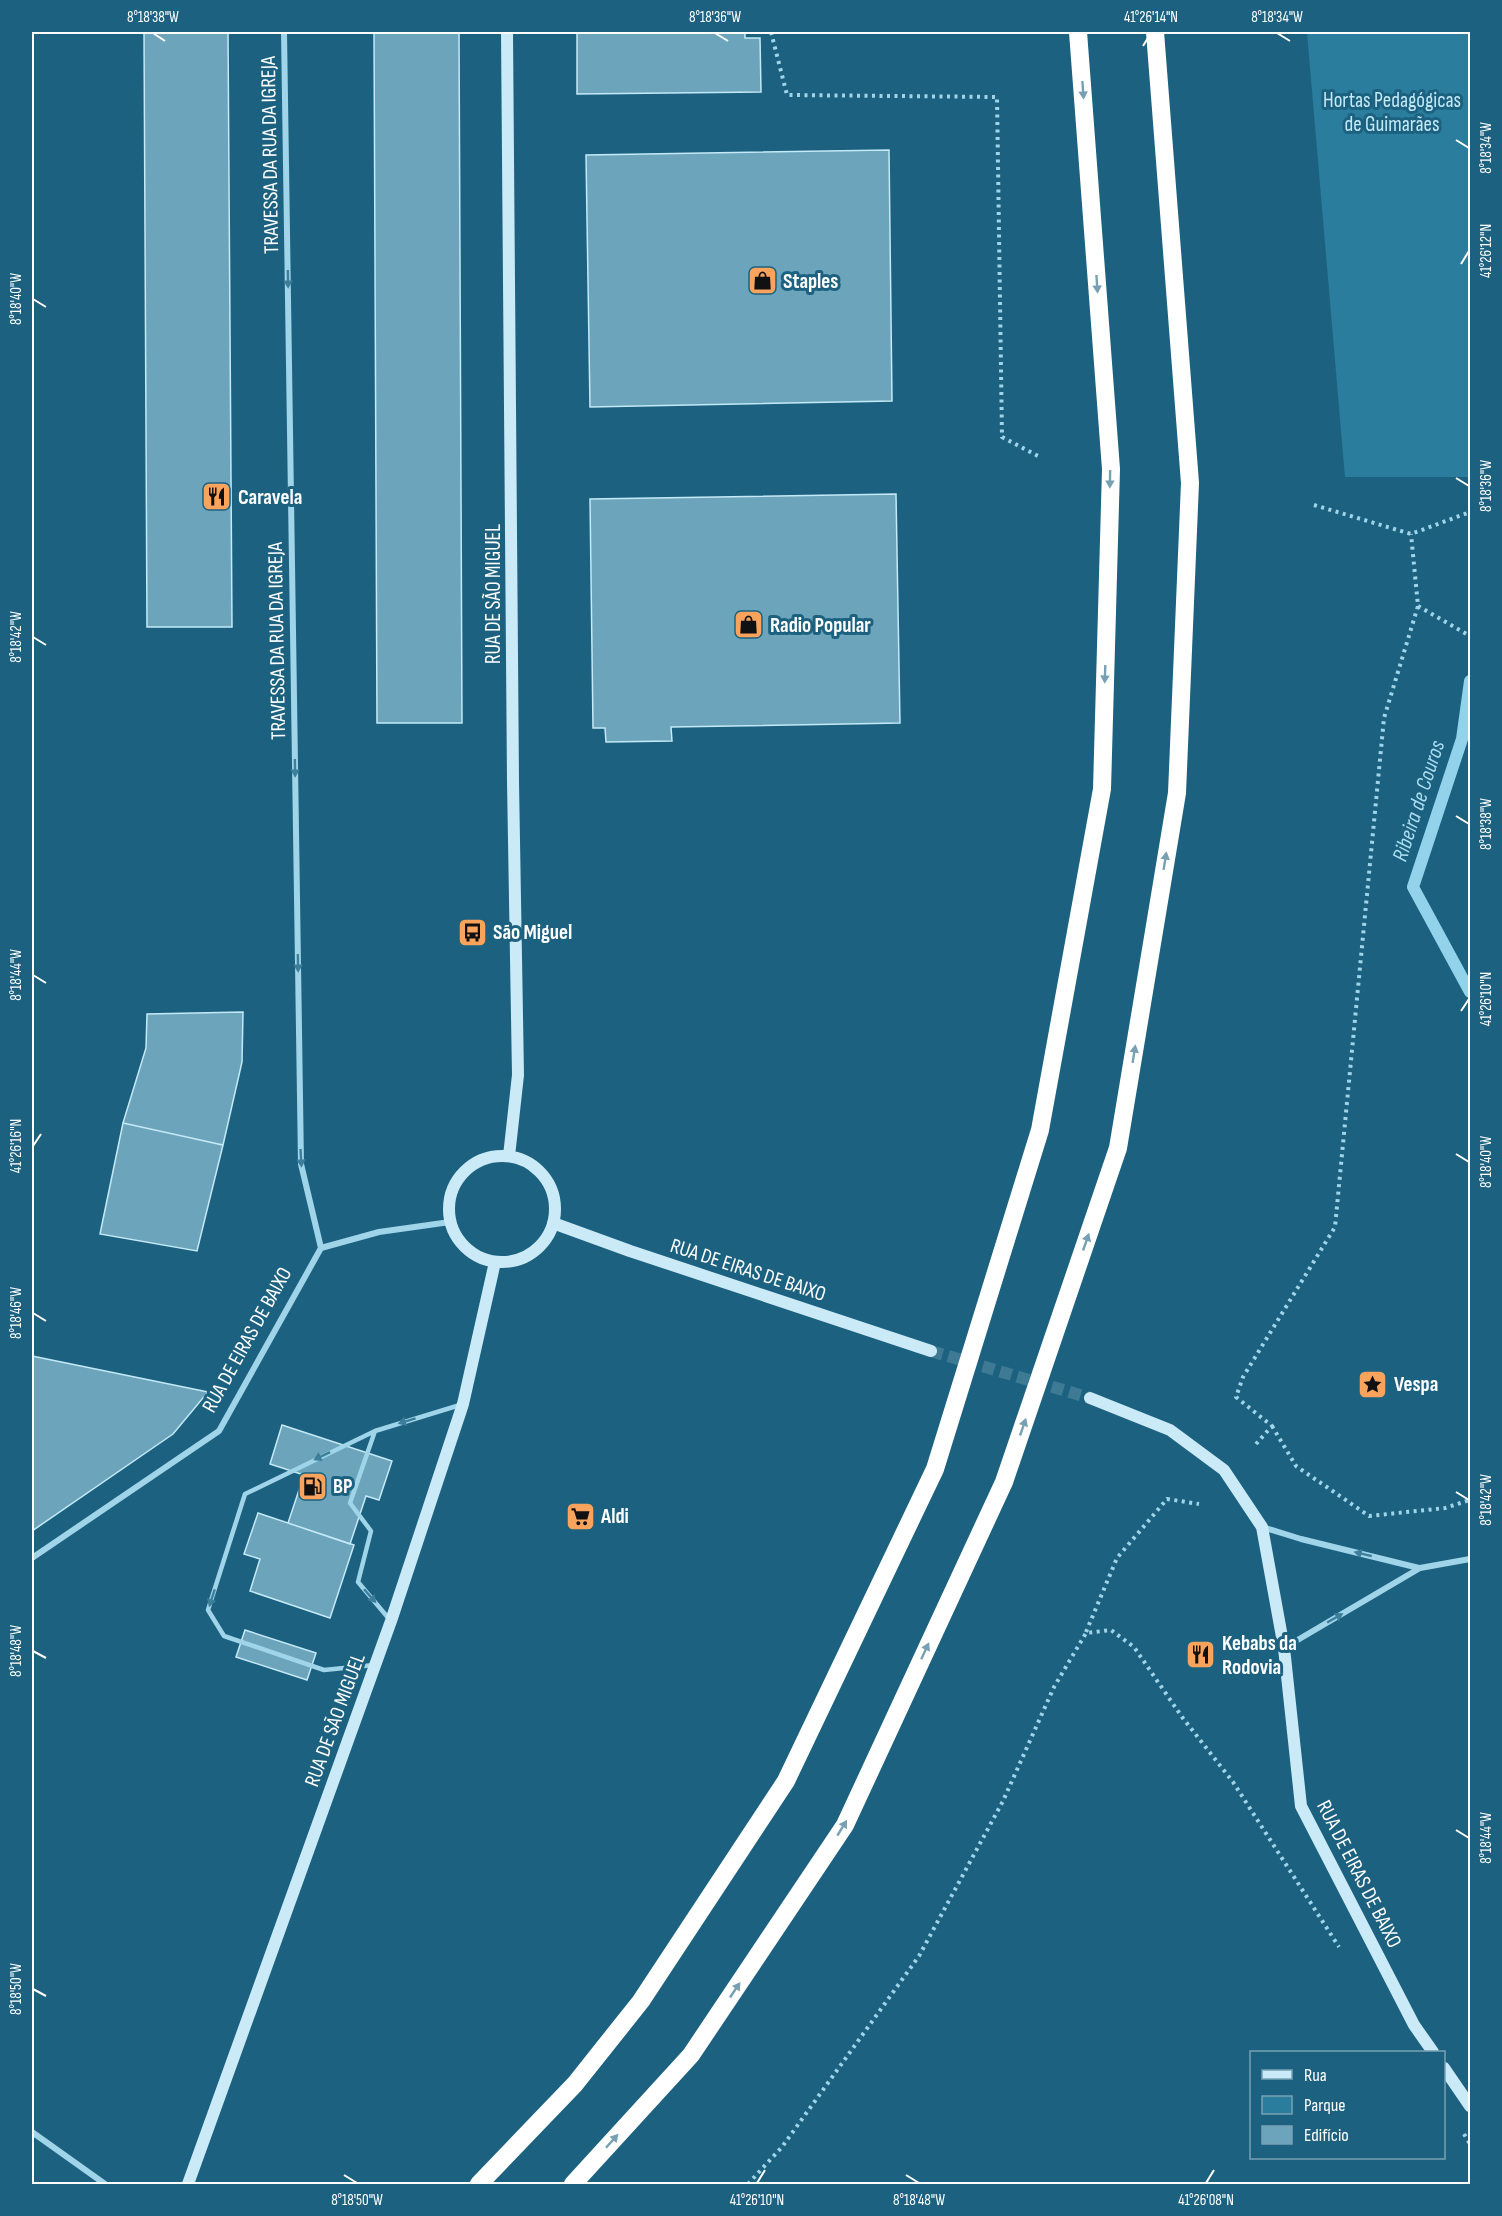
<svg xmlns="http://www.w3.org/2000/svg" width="1502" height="2216" viewBox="0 0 1502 2216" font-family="'Sofia Sans Condensed',sans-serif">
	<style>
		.green { fill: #2b7d9d }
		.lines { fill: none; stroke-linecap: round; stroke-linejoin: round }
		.stream { stroke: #92d3eb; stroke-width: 12 }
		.building { fill: #6ba4bb; stroke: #c4e9f7; stroke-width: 1.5 }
		.secondary-tunnel { stroke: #3e7a93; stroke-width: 12; stroke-dasharray: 12 6; stroke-linecap: butt }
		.path { stroke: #9fd4e9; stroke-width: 4; stroke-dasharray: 3 4.5; stroke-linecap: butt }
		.lane { stroke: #9fd4e9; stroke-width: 4.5 }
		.street { stroke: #9fd4e9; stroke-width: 6 }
		.secondary { stroke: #cbeaf7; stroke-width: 12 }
		.highway { stroke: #fff; stroke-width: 18 }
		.oneway { fill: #77a1b3 }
		.oneway2 { fill: #3d7e9a }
		.ticks { fill: none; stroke: #fff; stroke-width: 2 }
		.labels { text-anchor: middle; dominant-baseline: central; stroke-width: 6; stroke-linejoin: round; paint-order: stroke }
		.park-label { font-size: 21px; fill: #c4e9f7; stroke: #1c6280 }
		.street-label { font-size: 21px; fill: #fff; stroke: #1c6280 }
		.poi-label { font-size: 21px; font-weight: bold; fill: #fff; stroke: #1c6280; text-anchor: start }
		.water-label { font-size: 22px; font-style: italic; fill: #abddf1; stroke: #1c6280 }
		.neatline { fill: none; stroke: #fff; stroke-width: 2 }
		.ticks-label { font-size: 15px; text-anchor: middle; fill: #fff }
	</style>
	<rect width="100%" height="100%" fill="#1c6280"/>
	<path class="green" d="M1307 32H1470V477H1345Z"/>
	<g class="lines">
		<path class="stream" d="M1470 681 1462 739 1413 887 1470 992"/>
	</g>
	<path class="building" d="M144 32H228L232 627H147Z
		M374 32H459L462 723H377Z
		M577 32H745V38H760L761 92 577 94Z
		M889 150 892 401 590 407 586 155Z
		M896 494 900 723 671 727 672 741 606 742 605 728H593L590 499Z
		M243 1012 242 1062 223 1145 123 1123 146 1048 147 1014Z
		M123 1123 223 1145 197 1251 100 1234Z
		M32 1356 208 1392 173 1434 32 1531Z
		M282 1425 392 1461 379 1500 366 1496 350 1544 288 1523 304 1475 270 1464Z
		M258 1513 354 1545 330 1618 250 1591 260 1559 244 1554Z
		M245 1630 316 1653 307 1680 236 1657Z"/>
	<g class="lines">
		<path class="secondary-tunnel" d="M931 1351 1090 1398"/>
		<path class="path" d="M771 32 787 95 997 97 1002 437 1038 456
			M1314 505 1411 534 1470 512
			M1418 606 1470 636
			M1272 1426 1296 1466 1369 1516 1445 1508 1470 1500
			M1256 1444 1272 1426 1236 1397 1243 1377 1335 1227 1384 718 1418 606 1411 534
			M1086 1632 1117 1558 1167 1499 1199 1504
			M1464 2134 1470 2144
			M748 2184 782 2147 919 1956 1003 1801 1054 1687 1086 1633 1111 1630 1134 1647 1182 1717 1233 1782 1339 1947"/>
		<path class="lane" d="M390 1620 358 1582 371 1531 350 1503 375 1431 460 1405
			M374 1665 324 1670 224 1636 208 1610 245 1494 375 1431"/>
		<path class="street" d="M284 32 301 1164 321 1248
			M1262 1527 1301 1539 1419 1568
			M32 1558 219 1431 321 1248 379 1232 450 1222
			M1284 1648 1420 1568 1470 1559
			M32 2132 105 2184"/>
		<path class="secondary" d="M507 32 513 782 518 1075 509 1156
			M449 1209a53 53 0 1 1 106 0a53 53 0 1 1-106 0Z
			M553 1223 630 1251 931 1351
			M1090 1398 1170 1430 1224 1470 1262 1527 1284 1648 1301 1806 1414 2025 1433 2052
			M1444 2068 1470 2106
			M188 2184 391 1621 463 1404 495 1262"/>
		<path class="highway" d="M479 2184 575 2084 641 2001 786 1781 935 1469 1040 1130 1102 789 1111 469 1078 32
			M573 2184 691 2055 845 1825 1004 1482 1118 1148 1177 793 1190 483 1155 32"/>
	</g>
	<defs><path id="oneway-solid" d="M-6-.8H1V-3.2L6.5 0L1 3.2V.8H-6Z" transform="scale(1.5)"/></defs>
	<g class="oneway">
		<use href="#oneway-solid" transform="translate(1083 90) rotate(86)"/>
		<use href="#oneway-solid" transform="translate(1097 284) rotate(86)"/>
		<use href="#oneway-solid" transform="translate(1110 479) rotate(91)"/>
		<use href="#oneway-solid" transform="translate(1105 674) rotate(92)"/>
		<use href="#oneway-solid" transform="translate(1165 861) rotate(-81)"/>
		<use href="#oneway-solid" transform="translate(1134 1054) rotate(-81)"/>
		<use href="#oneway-solid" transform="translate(1086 1242) rotate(-71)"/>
		<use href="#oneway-solid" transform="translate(1023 1427) rotate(-71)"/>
		<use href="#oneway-solid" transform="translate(925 1651) rotate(-65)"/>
		<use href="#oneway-solid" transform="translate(842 1828) rotate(-59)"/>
		<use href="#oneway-solid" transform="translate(735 1990) rotate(-56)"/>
		<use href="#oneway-solid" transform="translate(612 2141) rotate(-48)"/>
	</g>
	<g class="oneway2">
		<use href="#oneway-solid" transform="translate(288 279) rotate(89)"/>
		<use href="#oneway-solid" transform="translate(295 768) rotate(89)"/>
		<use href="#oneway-solid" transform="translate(298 963) rotate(89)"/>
		<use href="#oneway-solid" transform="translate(301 1158) rotate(87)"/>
		<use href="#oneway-solid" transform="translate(407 1421) rotate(163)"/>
		<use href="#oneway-solid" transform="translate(322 1456) rotate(154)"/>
		<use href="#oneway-solid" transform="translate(1363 1554) rotate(-166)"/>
		<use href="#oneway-solid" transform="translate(370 1596) rotate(49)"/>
		<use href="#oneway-solid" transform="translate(212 1598) rotate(108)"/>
		<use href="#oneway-solid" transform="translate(1335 1618) rotate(-30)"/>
	</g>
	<path class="ticks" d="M153 33 165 41M715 33 728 41M1277 33 1290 41M1143 46 1151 33M1456 140 1469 148M1461 264 1469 251M33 299 46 307M1456 478 1469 486M33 637 46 645M1456 816 1469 824M33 975 46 983M1461 1011 1469 999M33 1146 41 1134M1456 1154 1469 1162M33 1313 46 1321M1456 1492 1469 1500M33 1651 46 1658M1456 1830 1469 1838M33 1989 46 1996M344 2175 357 2183M906 2175 919 2183M757 2183 765 2170M1206 2183 1214 2170"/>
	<defs>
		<symbol id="shop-square" viewBox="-11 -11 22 22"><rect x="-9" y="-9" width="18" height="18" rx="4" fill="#faa35d" stroke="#1c6280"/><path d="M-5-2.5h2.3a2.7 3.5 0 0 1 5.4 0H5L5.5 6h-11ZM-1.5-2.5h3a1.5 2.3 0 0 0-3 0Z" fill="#111"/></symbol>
		<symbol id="restaurant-square" viewBox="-11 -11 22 22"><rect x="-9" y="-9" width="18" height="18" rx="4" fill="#faa35d" stroke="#1c6280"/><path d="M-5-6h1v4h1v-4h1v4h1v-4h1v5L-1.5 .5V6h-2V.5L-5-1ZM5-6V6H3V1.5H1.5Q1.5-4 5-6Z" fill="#111"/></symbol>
		<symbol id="bus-square" viewBox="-11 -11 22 22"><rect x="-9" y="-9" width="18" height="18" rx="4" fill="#faa35d" stroke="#1c6280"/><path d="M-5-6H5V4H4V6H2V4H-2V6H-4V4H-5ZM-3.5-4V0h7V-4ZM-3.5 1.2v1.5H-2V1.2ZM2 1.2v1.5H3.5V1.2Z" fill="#111"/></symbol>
		<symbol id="sight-square" viewBox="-11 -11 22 22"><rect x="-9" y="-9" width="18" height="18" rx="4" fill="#faa35d" stroke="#1c6280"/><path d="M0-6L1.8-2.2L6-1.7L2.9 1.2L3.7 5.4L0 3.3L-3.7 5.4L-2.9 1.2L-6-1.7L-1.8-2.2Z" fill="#111"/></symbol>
		<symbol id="fuel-square" viewBox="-11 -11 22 22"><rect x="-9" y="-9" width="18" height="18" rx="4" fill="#faa35d" stroke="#1c6280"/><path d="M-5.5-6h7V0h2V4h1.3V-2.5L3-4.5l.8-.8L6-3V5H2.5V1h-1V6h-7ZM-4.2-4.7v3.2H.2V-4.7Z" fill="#111"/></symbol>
		<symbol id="supermarket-square" viewBox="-11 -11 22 22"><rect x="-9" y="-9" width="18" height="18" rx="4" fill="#faa35d" stroke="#1c6280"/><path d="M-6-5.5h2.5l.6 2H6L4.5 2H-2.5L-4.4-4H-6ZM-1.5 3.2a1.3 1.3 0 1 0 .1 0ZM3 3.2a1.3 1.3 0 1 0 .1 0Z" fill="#111"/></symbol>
	</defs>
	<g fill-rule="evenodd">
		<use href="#shop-square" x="746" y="264" width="33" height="33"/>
		<use href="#restaurant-square" x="200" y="480" width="33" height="33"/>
		<use href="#shop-square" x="732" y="608" width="33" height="33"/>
		<use href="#bus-square" x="456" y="916" width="33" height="33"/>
		<use href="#sight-square" x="1356" y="1368" width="33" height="33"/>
		<use href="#fuel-square" x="296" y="1470" width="33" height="33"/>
		<use href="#supermarket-square" x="564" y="1500" width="33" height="33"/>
		<use href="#restaurant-square" x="1184" y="1638" width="33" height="33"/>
	</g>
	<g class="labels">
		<g class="park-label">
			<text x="1392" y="100">Hortas Pedagógicas<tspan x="1392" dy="24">de Guimarães</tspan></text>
		</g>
		<g class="street-label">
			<text transform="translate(270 155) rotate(-91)">TRAVESSA DA RUA DA IGREJA</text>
			<text transform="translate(493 594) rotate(-90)">RUA DE SÃO MIGUEL</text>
			<text transform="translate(277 641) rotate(-91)">TRAVESSA DA RUA DA IGREJA</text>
			<text transform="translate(748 1270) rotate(18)">RUA DE EIRAS DE BAIXO</text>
			<text transform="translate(247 1340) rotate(-61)">RUA DE EIRAS DE BAIXO</text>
			<text transform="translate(335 1720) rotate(-70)">RUA DE SÃO MIGUEL</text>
			<text transform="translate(1359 1874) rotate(63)">RUA DE EIRAS DE BAIXO</text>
		</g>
		<g class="poi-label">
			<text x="783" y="281">Staples</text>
			<text x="238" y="497">Caravela</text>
			<text x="770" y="625">Radio Popular</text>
			<text x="493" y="932">São Miguel</text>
			<text x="1394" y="1384">Vespa</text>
			<text x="333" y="1486">BP</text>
			<text x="601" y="1516">Aldi</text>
			<text x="1222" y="1643">Kebabs da<tspan x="1222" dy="24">Rodovia</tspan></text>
		</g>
		<g class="water-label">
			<text transform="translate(1419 801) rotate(-72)">Ribeira de Couros</text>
		</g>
	</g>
	<rect width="1502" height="2216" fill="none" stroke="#1c6280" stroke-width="66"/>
	<rect x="1250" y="2051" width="195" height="108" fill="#1c6280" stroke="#77a1b3" stroke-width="1.5"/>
	<rect x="1262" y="2070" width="30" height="9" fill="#cbeaf7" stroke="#77a1b3" stroke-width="1.5"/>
	<text x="1304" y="2081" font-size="18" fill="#ffffff">Rua</text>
	<rect x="1262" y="2096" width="30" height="18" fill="#2b7d9d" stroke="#77a1b3" stroke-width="1.5"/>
	<text x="1304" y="2111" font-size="18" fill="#ffffff">Parque</text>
	<rect x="1262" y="2126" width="30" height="18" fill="#6ba4bb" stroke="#77a1b3" stroke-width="1.5"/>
	<text x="1304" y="2141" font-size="18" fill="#ffffff">Edifício</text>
	<rect x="33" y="33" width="1436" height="2150" class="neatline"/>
	<g class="ticks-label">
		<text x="153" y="22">8°18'38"W</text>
		<text x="715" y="22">8°18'36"W</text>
		<text x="1151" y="22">41°26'14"N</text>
		<text x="1277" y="22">8°18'34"W</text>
		<text transform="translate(1486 148) rotate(-90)" y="5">8°18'34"W</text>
		<text transform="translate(1486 251) rotate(-90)" y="5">41°26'12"N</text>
		<text transform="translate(16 299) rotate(-90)" y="5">8°18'40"W</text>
		<text transform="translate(1486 486) rotate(-90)" y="5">8°18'36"W</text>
		<text transform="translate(16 637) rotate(-90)" y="5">8°18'42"W</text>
		<text transform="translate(1486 824) rotate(-90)" y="5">8°18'38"W</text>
		<text transform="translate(16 975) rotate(-90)" y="5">8°18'44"W</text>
		<text transform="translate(1486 999) rotate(-90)" y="5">41°26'10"N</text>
		<text transform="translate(16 1146) rotate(-90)" y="5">41°26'16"N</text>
		<text transform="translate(1486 1162) rotate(-90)" y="5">8°18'40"W</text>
		<text transform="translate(16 1313) rotate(-90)" y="5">8°18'46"W</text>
		<text transform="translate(1486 1500) rotate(-90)" y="5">8°18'42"W</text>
		<text transform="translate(16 1651) rotate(-90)" y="5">8°18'48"W</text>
		<text transform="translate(1486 1838) rotate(-90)" y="5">8°18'44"W</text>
		<text transform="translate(16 1989) rotate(-90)" y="5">8°18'50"W</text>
		<text x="357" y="2205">8°18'50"W</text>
		<text x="757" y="2205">41°26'10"N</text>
		<text x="919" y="2205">8°18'48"W</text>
		<text x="1206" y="2205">41°26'08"N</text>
	</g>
</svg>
